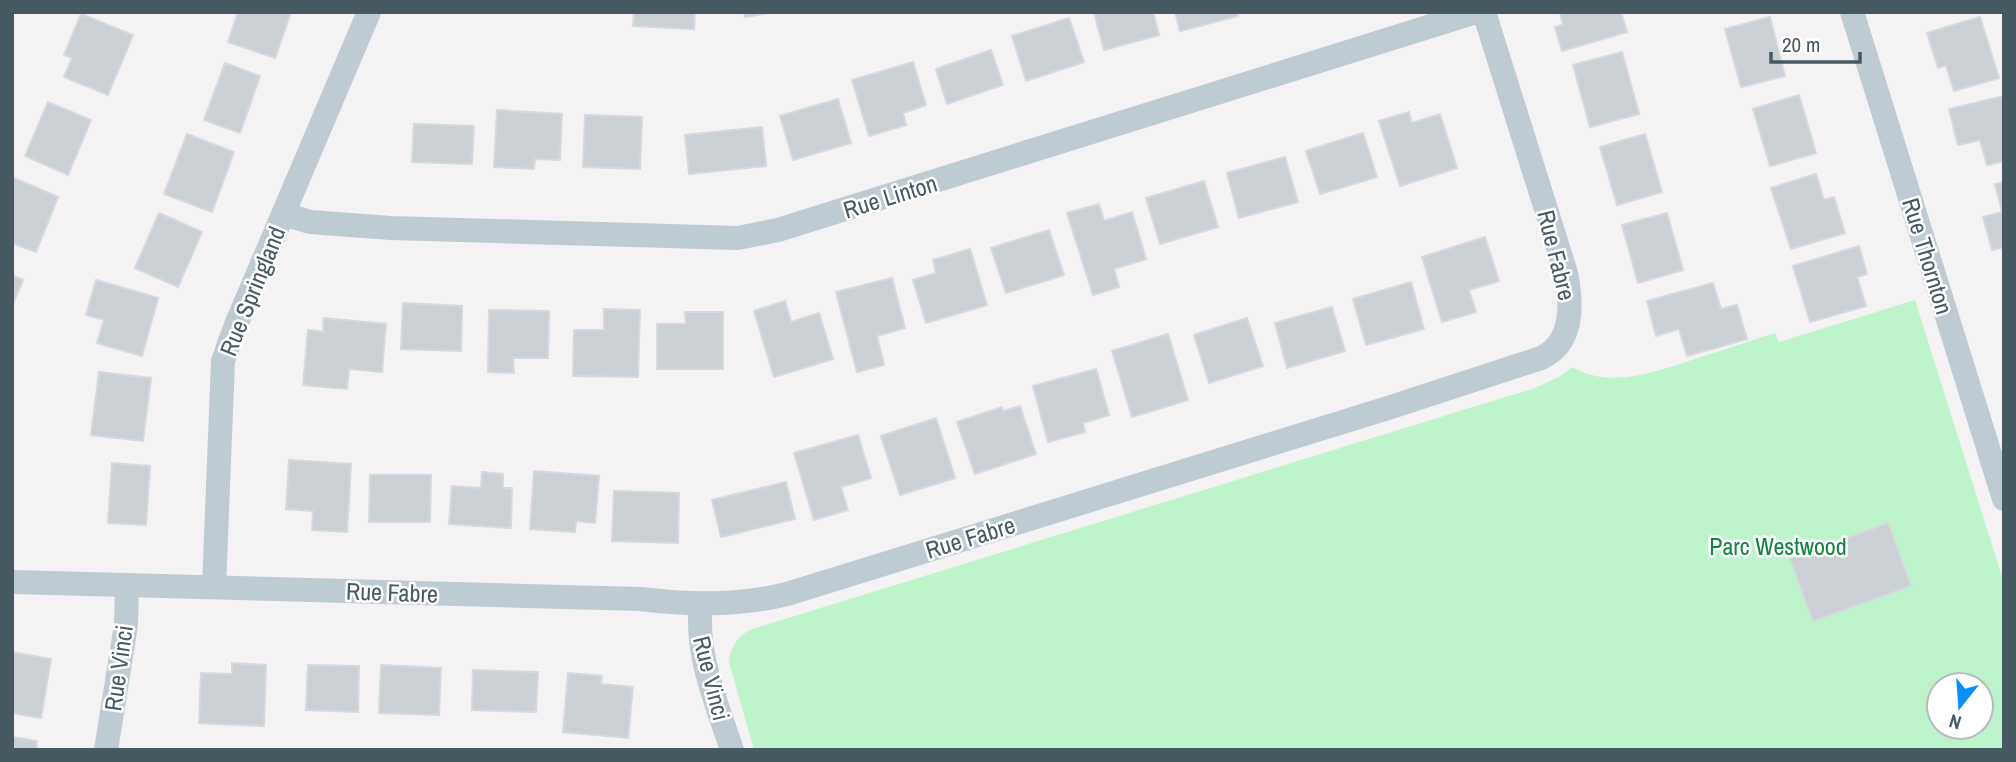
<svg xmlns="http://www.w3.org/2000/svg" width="2016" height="762" viewBox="0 0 2016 762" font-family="'Archivo Narrow',sans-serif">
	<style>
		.green { fill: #bef4cc; fill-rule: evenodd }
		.building { fill: #cbd0d4; stroke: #d5d9de; stroke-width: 2 }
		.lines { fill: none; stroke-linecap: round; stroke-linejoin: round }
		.street { stroke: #bfcbd2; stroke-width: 24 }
		.labels { text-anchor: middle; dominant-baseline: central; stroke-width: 5; stroke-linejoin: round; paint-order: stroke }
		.street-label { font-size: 24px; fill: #475961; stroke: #fff }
		.park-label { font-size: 24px; fill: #0f863b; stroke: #fff }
	</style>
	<rect width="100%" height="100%" fill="#f4f2f2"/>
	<path class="green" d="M1915 300 2004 583V750H754L729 662C731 646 737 636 752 629L1535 388 1561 376 1572 367C1612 390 1657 371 1698 358 1724 350 1749 341 1775 333L1779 342ZM1939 685H1981V727H1939Z"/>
	<path class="building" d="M238 12H291L275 58 228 42Z
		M634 12H695L694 29 633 26Z
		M744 12H769V13L745 17Z
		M1094 12H1153L1159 35 1104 50Z
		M1175 12H1237L1238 16 1180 31Z
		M1560 12H1621L1627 32 1562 51 1555 27 1563 25Z
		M81 14 133 35 108 95 64 77 72 58 64 55Z
		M1770 17 1785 76 1741 87 1725 29Z
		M1980 17 1999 78 1954 91 1946 65 1938 68 1927 33Z
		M1069 18 1084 62 1026 81 1012 36Z
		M991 50 1003 85 947 104 936 69Z
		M1622 52 1639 114 1590 127 1573 65Z
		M913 62 926 105 903 113 906 125 869 136 852 80Z
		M225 63 260 76 240 133 204 120Z
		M1799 95 1816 153 1770 166 1753 109Z
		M2004 96V161L1987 165 1980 140 1958 145 1949 109Z
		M838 99 851 143 793 160 780 116Z
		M48 102 91 120 68 175 25 156Z
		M497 110 562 114 560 160 535 159 534 169 494 167Z
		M1409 112 1412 123 1440 114 1457 168 1400 186 1379 121Z
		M585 115 642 117 640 169 583 167Z
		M414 124 474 126 472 164 412 162Z
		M762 127 766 166 689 174 685 135Z
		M1363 133 1377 177 1320 194 1306 151Z
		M187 134 234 152 212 212 164 194Z
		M1645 134 1662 192 1617 205 1600 147Z
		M1285 157 1298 202 1239 218 1227 173Z
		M1816 174 1824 200 1834 197 1845 233 1791 249 1771 188Z
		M14 178 58 197 36 252 12 243V184Z
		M1204 181 1218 227 1160 244 1146 198Z
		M2004 182V247L1992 250 1983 217 2002 212 1995 184Z
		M1099 204 1104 221 1132 212 1146 259 1114 269 1119 287 1093 295 1067 213Z
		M159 213 202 232 178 287 135 268Z
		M1667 213 1683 270 1638 283 1622 225Z
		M1049 230 1064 275 1006 293 991 248Z
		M1485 237 1499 281 1469 290 1476 312 1442 322 1422 257Z
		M1859 246 1867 274 1857 277 1866 306 1810 322 1793 266Z
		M970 249 987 305 926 323 913 280 936 273 933 260Z
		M12 275 23 280 12 306Z
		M892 278 905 328 877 336 884 365 857 372 836 292Z
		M96 280 158 298 142 356 97 343 104 320 86 315Z
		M1411 282 1424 329 1366 345 1353 299Z
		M1713 283 1721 309 1737 305 1747 339 1687 356 1679 329 1656 336 1647 301Z
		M785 301 791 322 819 313 833 359 774 377 754 311Z
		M403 303 462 306 461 351 401 349Z
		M1332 307 1345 351 1287 368 1275 323Z
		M604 309 640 310 638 377 573 376 574 330H604Z
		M489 310 549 311 548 358H513L514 373 488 372Z
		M685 312H723V369H657V324H686Z
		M324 318 386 324 382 372 349 369 347 389 303 385 308 330 323 332Z
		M1247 318 1263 366 1209 383 1194 335Z
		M1168 334 1188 400 1132 417 1112 351Z
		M1096 369 1109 415 1083 423 1085 432 1048 442 1033 386Z
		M99 372 151 378 143 441 91 435Z
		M1020 406 1036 454 975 474 957 422 1002 407 1003 411Z
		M936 418 955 478 900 495 881 436Z
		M858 435 871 478 841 487 848 510 814 520 794 453Z
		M289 460 351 464 347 532 312 530 313 511 286 509Z
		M112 463 150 466 146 525 108 523Z
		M534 471 599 476 595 523 576 521 575 532 530 529Z
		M482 472 503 474V488H512L511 528 449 524 452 486 481 488Z
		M370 475H431L430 522H369Z
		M786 482 795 519 721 537 712 500Z
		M614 491 679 493 678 543 612 541Z
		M1888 523 1911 586 1813 621 1790 559Z
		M12 652 51 659 41 718 12 713Z
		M232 663 266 665 264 726 199 723 201 673 232 674Z
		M308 665 359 666 358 712 306 710Z
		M381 665 441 668 439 715 379 713Z
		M473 670 538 672 536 712 472 710Z
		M568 673 602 676 601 684 633 687 628 738 563 732Z
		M12 737 37 741 36 750H12Z"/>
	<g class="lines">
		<path class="street" d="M1852 12 2004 499
			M283 214 310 222 391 228 738 238 778 230 1476 12
			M12 582 640 599C691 605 738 606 787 594L1388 408 1541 358C1574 343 1572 303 1566 273L1484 12
			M214 587 223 361 236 325 369 12
			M701 605C695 654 717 704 732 750
			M106 750 126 625 127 585"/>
	</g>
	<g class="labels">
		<g class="street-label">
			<text transform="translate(890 196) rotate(-17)">Rue Linton</text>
			<text transform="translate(1557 255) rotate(76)">Rue Fabre</text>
			<text transform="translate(1928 256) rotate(73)">Rue Thornton</text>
			<text transform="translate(252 291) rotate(-68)">Rue Springland</text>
			<text transform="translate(970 537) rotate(-17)">Rue Fabre</text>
			<text transform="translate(392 592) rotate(2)">Rue Fabre</text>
			<text transform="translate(118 668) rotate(-82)">Rue Vinci</text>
			<text transform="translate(712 678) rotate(76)">Rue Vinci</text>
		</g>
		<g class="park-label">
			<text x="1778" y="546">Parc Westwood</text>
		</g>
	</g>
	<rect width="2016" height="762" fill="none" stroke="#475961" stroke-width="28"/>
	<g transform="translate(1960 706) rotate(197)"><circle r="33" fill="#ffffff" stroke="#b5bdc0" stroke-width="2"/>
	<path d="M0-5L12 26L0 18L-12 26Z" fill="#0990f6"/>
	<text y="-10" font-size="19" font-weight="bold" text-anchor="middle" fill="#475961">N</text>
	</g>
	<path d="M1771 52v10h89v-10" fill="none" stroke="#475961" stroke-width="3.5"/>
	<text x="1782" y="52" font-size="21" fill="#475961" stroke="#ffffff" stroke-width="5" paint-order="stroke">20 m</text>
</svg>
